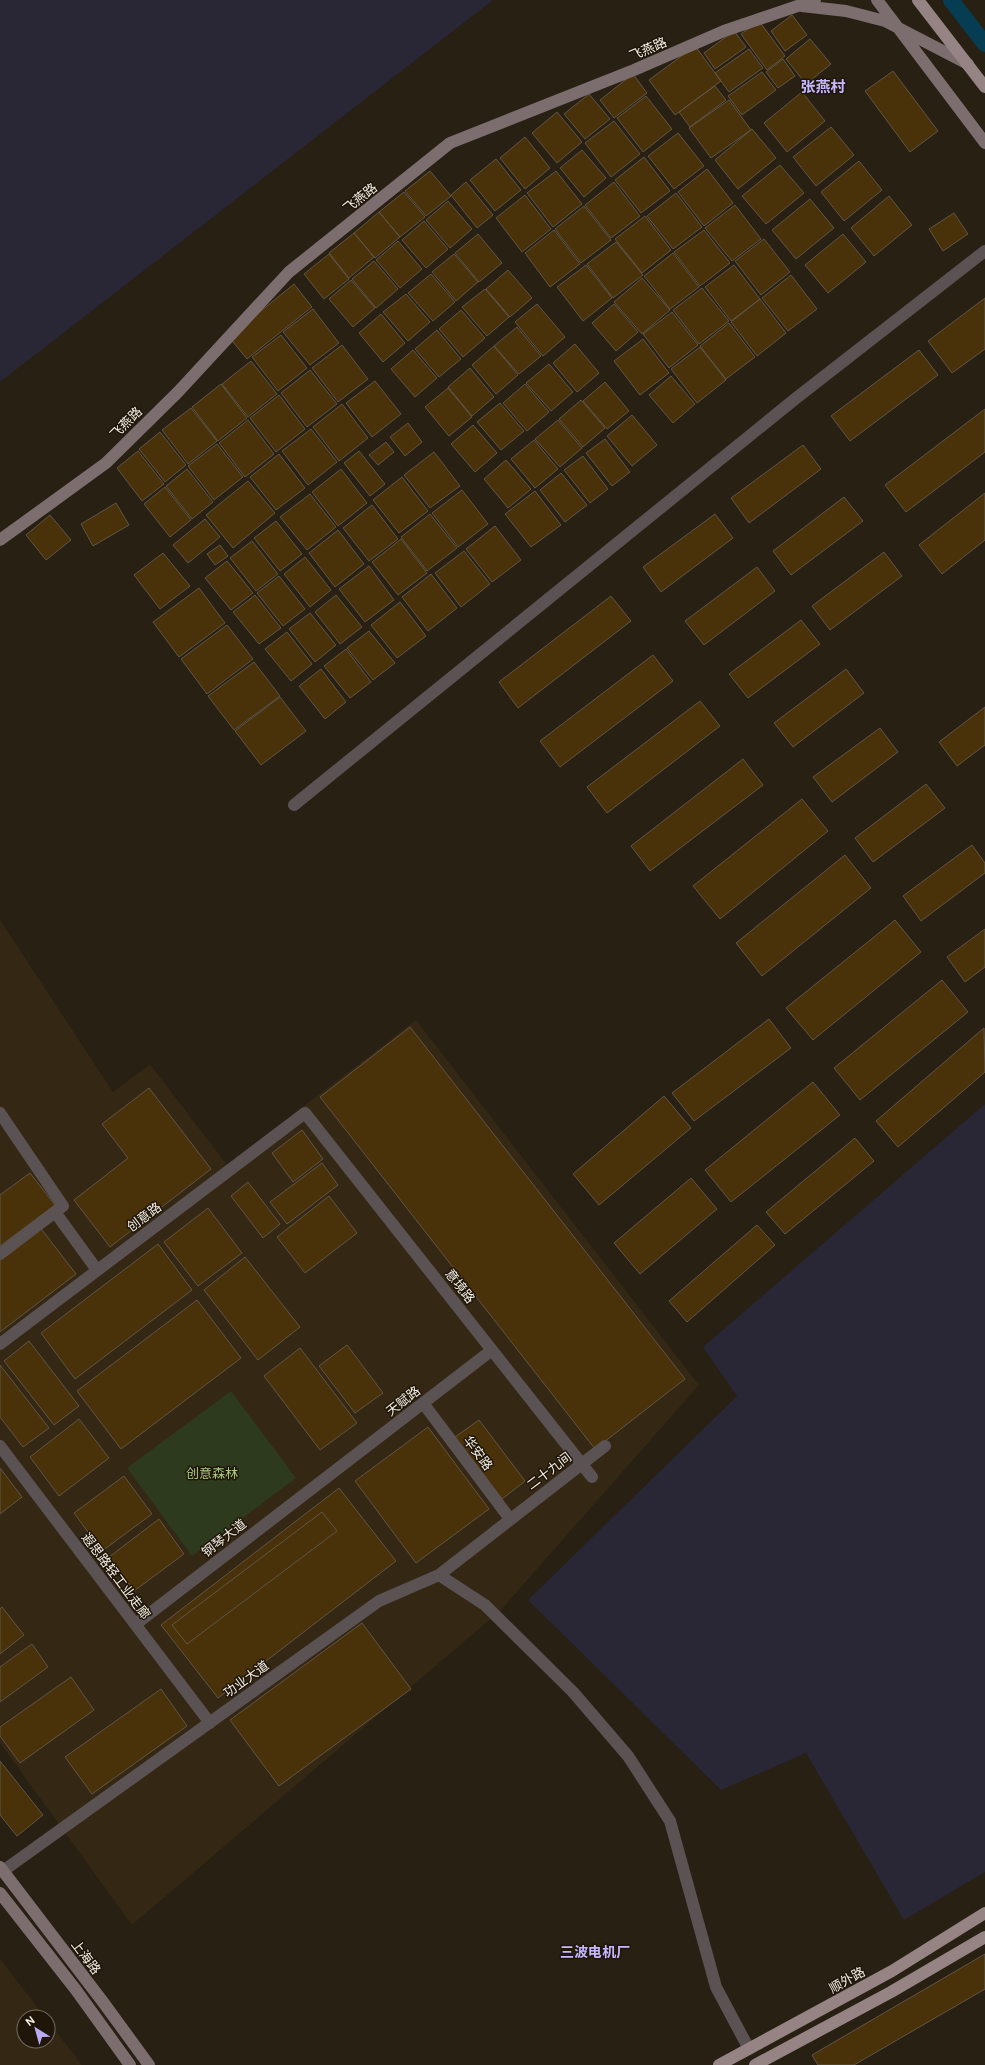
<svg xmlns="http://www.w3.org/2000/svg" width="985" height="2065" viewBox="0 0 985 2065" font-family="'DM Sans','Noto Sans SC',sans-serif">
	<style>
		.built { fill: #342714 }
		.industrial { fill: #292636 }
		.green { fill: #2d3a1d }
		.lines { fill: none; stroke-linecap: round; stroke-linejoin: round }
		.canal { stroke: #073d52; stroke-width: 16 }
		.building { fill: #49320a; stroke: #605647 }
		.street { stroke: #5b5253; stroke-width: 12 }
		.secondary { stroke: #7c6e6f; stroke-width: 12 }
		.primary { stroke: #968384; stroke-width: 12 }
		.labels { text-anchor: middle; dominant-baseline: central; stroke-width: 3; stroke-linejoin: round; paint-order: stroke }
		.street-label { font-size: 13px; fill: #f6f0e7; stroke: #1f1609 }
		.park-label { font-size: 13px; fill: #abcd80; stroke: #1f1609 }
		.neighbourhood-label { font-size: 14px; font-weight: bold; fill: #c6b8ff; stroke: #1f1609 }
		.quarter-label { font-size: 15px; font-weight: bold; fill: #c6b8ff; stroke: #1f1609 }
	</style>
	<rect width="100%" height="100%" fill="#282013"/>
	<path class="built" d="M0 920 113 1092 150 1064 227 1165 416 1020 699 1385 500 1611 132 1925 0 1743Z
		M0 1959 45 2017H24V2041H48V2021L82 2065H0Z"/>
	<path class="industrial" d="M0 0H493L0 382Z
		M985 1104V1872L904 1920 806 1753 721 1790 528 1600 737 1396 703 1347Z"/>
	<path class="green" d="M231 1391 296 1478 192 1556 127 1468Z"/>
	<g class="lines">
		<path class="canal" d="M951 0 985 44"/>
	</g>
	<path class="building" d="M792 15 807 35 785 51 771 31Z
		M759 21 785 56 767 70 741 34Z
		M734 31 746 47 715 69 704 53Z
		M810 39 831 64 806 84 786 59Z
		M695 46 721 81 675 115 649 80Z
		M749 49 763 68 729 92 715 73Z
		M783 59 795 76 778 88 766 72Z
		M893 71 938 131 910 152 865 91Z
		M762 72 776 90 742 115 728 96Z
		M633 74 647 93 614 118 600 100Z
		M715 86 726 100 690 127 679 112Z
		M802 92 825 121 787 152 764 123Z
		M589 94 610 119 585 139 564 114Z
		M646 96 672 129 643 152 617 118Z
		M729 100 751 130 711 158 689 128Z
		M557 112 582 142 557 163 532 133Z
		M614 121 640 154 611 177 585 143Z
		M831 127 854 155 816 186 793 157Z
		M752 129 776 158 738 189 715 160Z
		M678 133 704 166 674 189 648 156Z
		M525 137 550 168 525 189 500 158Z
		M582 150 606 178 584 197 560 168Z
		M644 157 670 191 641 213 615 180Z
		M496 159 521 190 495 211 470 180Z
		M859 161 882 190 844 221 821 192Z
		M780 165 804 193 766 224 742 196Z
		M707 169 733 203 704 226 678 192Z
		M430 171 451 196 426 216 405 191Z
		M556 171 582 204 553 227 527 193Z
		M466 182 493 215 477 228 451 195Z
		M614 182 640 216 611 238 585 205Z
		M404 192 425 217 400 237 379 212Z
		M676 193 702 227 673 249 647 216Z
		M525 195 551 229 522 252 496 218Z
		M889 196 912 225 874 256 851 228Z
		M810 199 834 228 796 259 772 230Z
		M448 201 472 229 450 248 426 220Z
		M735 205 761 239 732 261 705 228Z
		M584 206 611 240 581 263 555 229Z
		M379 212 400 237 375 258 354 233Z
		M954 213 968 234 943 251 929 229Z
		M645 216 671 250 642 273 615 239Z
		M424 221 448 249 426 268 402 240Z
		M554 230 580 264 550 287 525 253Z
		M704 230 730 263 700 286 674 252Z
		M354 233 374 257 349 278 329 253Z
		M478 234 502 263 479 282 455 253Z
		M843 234 866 262 828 293 805 265Z
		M764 239 790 272 761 295 735 261Z
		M398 241 422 269 400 288 376 260Z
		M616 242 643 275 613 298 587 264Z
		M673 253 699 287 670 309 644 276Z
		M329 254 349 279 324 299 304 274Z
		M454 254 478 282 456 301 432 272Z
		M374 261 398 289 376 308 352 279Z
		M586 265 612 298 583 321 557 287Z
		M734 265 760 299 731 321 705 287Z
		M508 270 532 298 510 317 486 289Z
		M431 274 455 302 433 321 408 293Z
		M791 275 817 309 788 331 762 298Z
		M642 278 670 310 642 334 614 302Z
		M351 280 375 308 353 327 329 299Z
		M294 284 312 307 247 359 229 337Z
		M702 288 729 321 699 344 673 310Z
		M485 289 509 317 487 336 462 307Z
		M406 294 430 322 408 341 383 312Z
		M985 298V349L952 373 928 341Z
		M760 299 786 333 757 356 731 322Z
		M537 304 565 337 543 356 515 322Z
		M614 304 638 332 616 351 592 323Z
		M313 309 339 343 310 365 283 332Z
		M461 310 485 338 463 357 439 329Z
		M672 312 698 345 669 368 643 334Z
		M381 314 405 343 383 362 359 333Z
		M729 323 755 357 726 379 700 346Z
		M517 327 541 356 519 374 494 346Z
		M437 330 461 359 439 377 415 349Z
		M281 335 307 368 278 391 252 357Z
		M643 339 669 373 640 395 614 361Z
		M575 344 599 373 577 392 553 363Z
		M342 345 368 379 338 402 312 368Z
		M494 346 518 375 496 394 472 365Z
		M700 347 726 380 697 403 671 369Z
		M413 350 437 378 415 397 391 369Z
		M919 350 938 375 850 441 831 416Z
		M251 361 277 394 248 417 222 384Z
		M549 364 573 392 551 411 526 383Z
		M470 368 494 397 472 416 448 387Z
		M310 370 337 404 307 427 281 393Z
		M671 376 695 404 673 423 649 395Z
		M375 381 401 414 372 437 346 403Z
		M605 382 629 411 607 429 583 401Z
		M221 384 247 418 218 441 192 407Z
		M525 384 549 412 527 431 503 403Z
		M448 388 472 417 449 436 425 407Z
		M279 395 305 429 276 452 250 418Z
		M581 400 605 428 583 447 559 419Z
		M500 403 524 431 501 450 477 422Z
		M342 404 368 438 339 461 313 427Z
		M191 408 217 441 188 464 162 430Z
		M985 409V452L906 512 885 485Z
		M632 415 657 445 632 466 607 436Z
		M248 420 274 454 245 477 219 443Z
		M558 420 582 448 560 467 535 439Z
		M408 423 422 442 405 456 390 437Z
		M473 425 497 453 475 472 451 444Z
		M311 429 337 462 308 485 282 451Z
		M160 432 186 465 165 482 139 449Z
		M605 439 630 472 612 486 586 453Z
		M534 440 558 469 535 488 511 459Z
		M386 442 394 452 378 465 369 455Z
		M217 444 243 477 214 500 188 466Z
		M803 445 821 469 749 523 731 498Z
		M138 451 164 484 142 501 117 468Z
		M359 451 385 484 370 496 344 463Z
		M434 452 460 486 430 508 404 475Z
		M279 454 305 488 276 510 250 477Z
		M583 456 608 489 590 503 564 470Z
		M506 460 531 489 508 508 484 479Z
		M187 469 213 502 192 519 166 486Z
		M341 469 367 503 338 526 312 492Z
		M561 473 587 505 565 522 540 490Z
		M402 477 428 511 399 533 373 500Z
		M248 481 275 513 233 548 206 515Z
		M165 487 191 520 170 537 144 504Z
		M462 490 488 524 458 547 432 513Z
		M535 491 561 525 531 547 505 514Z
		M985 493V540L942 574 919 545Z
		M310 494 336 527 307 550 280 517Z
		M844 497 863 521 791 575 773 551Z
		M116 503 129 525 93 546 81 524Z
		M372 505 398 539 369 561 343 528Z
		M430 514 457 548 427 571 401 537Z
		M715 514 733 538 661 592 643 567Z
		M50 515 71 540 46 560 26 535Z
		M205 519 220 537 188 563 173 545Z
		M276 521 302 554 280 571 254 538Z
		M495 526 521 560 492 582 466 549Z
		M338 530 364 564 335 587 309 553Z
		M401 539 427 573 398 595 372 562Z
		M252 541 278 574 256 591 230 558Z
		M220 545 228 556 215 565 207 554Z
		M464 551 490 584 461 607 435 573Z
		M884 552 902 576 830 630 812 606Z
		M163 553 190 586 160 609 134 575Z
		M305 557 331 590 310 607 284 574Z
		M227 561 253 593 231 610 205 578Z
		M369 566 394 600 365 622 339 589Z
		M757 567 775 591 704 645 685 621Z
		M431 574 457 608 428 631 402 597Z
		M279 576 305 609 283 626 257 593Z
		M199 588 225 623 179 657 153 622Z
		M255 595 281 628 259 644 233 612Z
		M336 595 362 627 340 644 315 612Z
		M611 596 631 621 518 708 499 682Z
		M400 602 426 636 397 658 371 625Z
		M310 613 336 645 315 662 289 629Z
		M801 620 820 644 748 698 729 674Z
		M227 625 253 659 207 694 181 659Z
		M369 631 395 663 373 680 347 648Z
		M287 632 312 664 291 681 265 649Z
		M346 649 371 682 350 698 324 666Z
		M653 655 673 681 560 767 540 741Z
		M254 662 280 696 234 730 208 696Z
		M321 669 346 702 325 719 299 686Z
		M846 669 864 693 793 747 774 723Z
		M280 697 306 731 261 765 235 731Z
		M700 701 720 726 607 813 587 787Z
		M985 707V745L957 766 939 742Z
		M880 728 898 752 832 802 813 777Z
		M743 759 763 785 650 871 631 846Z
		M926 784 945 808 873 862 855 838Z
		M802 799 828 831 720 919 693 886Z
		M972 845 985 863V873L921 921 903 896Z
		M845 855 871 888 762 976 736 943Z
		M895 920 921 952 813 1040 786 1008Z
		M985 929V967L965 982 947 957Z
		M942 980 968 1012 860 1100 834 1068Z
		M769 1019 791 1048 694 1121 672 1093Z
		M410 1027 685 1379 595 1449 320 1097Z
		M984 1028 985 1072 898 1147 876 1121Z
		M813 1082 840 1115 731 1202 705 1170Z
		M149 1088 211 1169 110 1247 74 1200 128 1158 102 1124Z
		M664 1096 691 1128 599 1205 573 1174Z
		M302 1130 323 1159 293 1182 272 1153Z
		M855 1138 874 1161 785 1234 766 1212Z
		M322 1163 338 1185 287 1224 270 1202Z
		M30 1173 55 1205 0 1246V1195Z
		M691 1178 717 1209 640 1274 614 1243Z
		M248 1182 280 1224 263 1238 231 1196Z
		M329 1196 357 1233 305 1273 277 1237Z
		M208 1208 242 1253 198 1286 164 1242Z
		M757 1225 775 1245 687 1322 669 1301Z
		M39 1226 76 1274 0 1332V1255Z
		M158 1244 192 1290 75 1379 41 1333Z
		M245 1257 300 1327 258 1360 204 1290Z
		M197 1300 241 1358 121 1449 77 1391Z
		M29 1341 79 1406 54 1425 4 1361Z
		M347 1345 383 1393 355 1413 319 1366Z
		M300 1348 357 1423 320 1450 264 1376Z
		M0 1365 49 1428 23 1447 0 1417Z
		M79 1419 109 1458 59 1496 30 1457Z
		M479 1420 525 1481 502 1499 455 1437Z
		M428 1427 489 1509 416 1563 355 1481Z
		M0 1468 22 1497 0 1514Z
		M124 1476 152 1514 102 1551 74 1513Z
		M339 1488 396 1561 218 1698 161 1625Z
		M322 1512 337 1531 187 1644 172 1625Z
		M159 1519 184 1554 134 1591 109 1557Z
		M2 1607 24 1635 0 1654V1609Z
		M362 1623 411 1689 279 1786 230 1720Z
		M32 1644 48 1667 0 1702V1667Z
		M71 1677 94 1710 20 1763 0 1736V1727Z
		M161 1689 187 1726 92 1794 65 1757Z
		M0 1761 43 1815 17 1836 0 1815Z
		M985 1954V1989L854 2065H818L812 2055Z"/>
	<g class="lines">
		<path class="street" d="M294 805 795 399 985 251
			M0 1113 63 1206 0 1254
			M55 1212 97 1270
			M0 1344 305 1113 592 1477
			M423 1403 510 1519
			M0 1446 210 1723
			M439 1575 485 1605 573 1692 628 1756 670 1821 716 1987 749 2049
			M136 1624 492 1350
			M3 1871 379 1601 439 1575 605 1446"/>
		<path class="secondary" d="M877 0 985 143
			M802 6 846 11 885 21 968 64
			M0 540 106 463 178 392 289 272 450 143 634 70 724 31 815 0
			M0 1867 103 2002 149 2065
			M0 1893 76 1990 130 2065"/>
		<path class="primary" d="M918 0 985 87
			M719 2065 892 1971 985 1913
			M755 2065 891 1992 985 1937"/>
	</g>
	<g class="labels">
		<g class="street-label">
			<text transform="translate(648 49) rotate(-23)">飞燕路</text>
			<text transform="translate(360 198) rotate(-39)">飞燕路</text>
			<text transform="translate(126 423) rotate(-45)">飞燕路</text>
			<text transform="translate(144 1217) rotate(-37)">创意路</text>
			<text transform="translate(460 1286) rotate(52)">意境路</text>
			<text transform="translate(403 1401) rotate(-38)">天赋路</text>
			<text transform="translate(478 1453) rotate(53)">华安路</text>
			<text transform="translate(549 1471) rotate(-37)">二十九间</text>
			<text transform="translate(224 1538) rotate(-38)">钢琴大道</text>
			<text transform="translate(116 1576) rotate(53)">遐思路轻工业走廊</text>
			<text transform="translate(246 1679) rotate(-36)">功业大道</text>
			<text transform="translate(86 1957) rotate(53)">上海路</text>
			<text transform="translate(847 1980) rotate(-29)">顺外路</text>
		</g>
		<g class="park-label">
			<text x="212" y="1473">创意森林</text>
		</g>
		<g class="neighbourhood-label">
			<text x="595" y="1952">三波电机厂</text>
		</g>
		<g class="quarter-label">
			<text x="823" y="87">张燕村</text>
		</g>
	</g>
	<g transform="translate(36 2029) rotate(323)"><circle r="19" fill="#1f1609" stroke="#756d62"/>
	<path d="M0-3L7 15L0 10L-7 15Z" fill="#baaaf6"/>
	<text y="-6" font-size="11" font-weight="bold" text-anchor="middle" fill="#f6f0e7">N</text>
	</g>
</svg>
